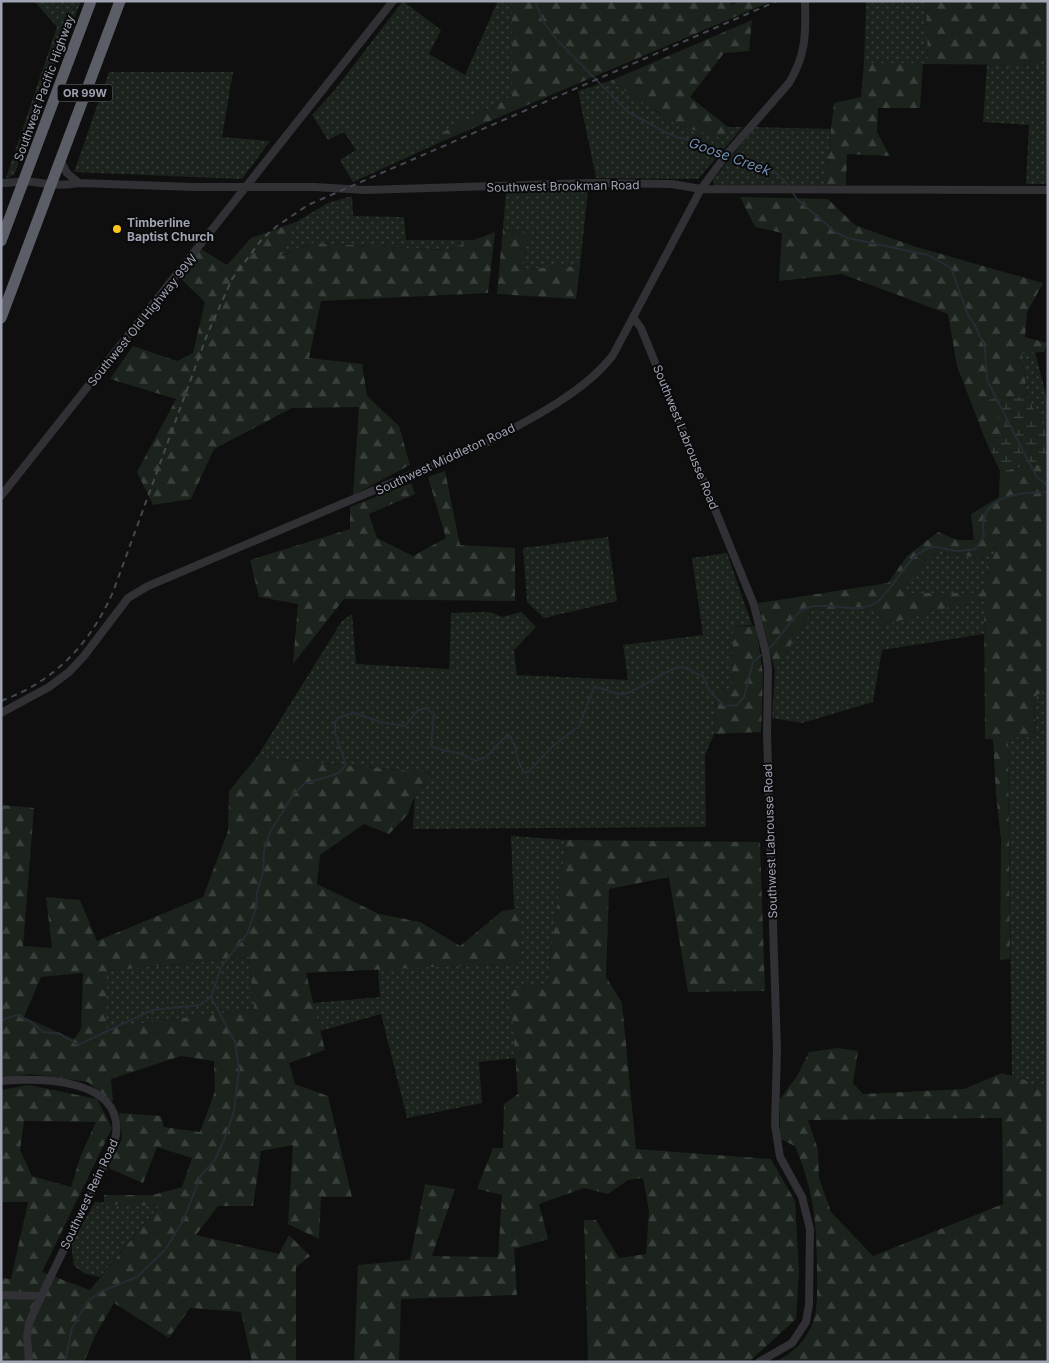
<svg xmlns="http://www.w3.org/2000/svg" width="1049" height="1363" viewBox="0 0 1049 1363" font-family="Inter,sans-serif">
	<style>
		.grass { fill: url(#grass-dots) }
		.forest { fill: url(#forest-firs); fill-rule: evenodd }
		.wetland { fill: url(#wetland-marsh) }
		.lines { fill: none; stroke-linecap: round; stroke-linejoin: round }
		.stream { stroke: #252c34; stroke-width: 2 }
		.minor { stroke: #303035; stroke-width: 8 }
		.highway { stroke: #5b5d67; stroke-width: 11 }
		.rail { stroke: #46484f; stroke-width: 2; stroke-dasharray: 6 5; stroke-linecap: butt }
		.poi-dot { fill: #ffc518; stroke: #0a0a0b; stroke-width: 2 }
		.labels { text-anchor: middle; dominant-baseline: central; stroke-width: 4; stroke-linejoin: round; paint-order: stroke }
		.shield { fill: #0a0a0b; stroke: #727580; stroke-width: 1 }
		.shield-label { font-size: 11px; font-weight: bold; fill: #9fa3b2 }
		.street-label { font-size: 12px; fill: #9fa3b2; stroke: #0a0a0b }
		.poi-label { font-size: 12px; font-weight: bold; fill: #9fa3b2; stroke: #0a0a0b; text-anchor: start }
		.water-label { font-size: 14px; font-style: italic; fill: #728eb1; stroke: #0a0a0b }
	</style>
	<defs>
		<pattern id="grass-dots" width="8" height="8" patternUnits="userSpaceOnUse" patternTransform="scale(1.25)"><rect width="8" height="8" fill="#1b231c"/><path d="M2 2h.1M6 6h.1" fill="none" stroke="#39403b" stroke-width="1.8" stroke-linecap="round"/></pattern>
		<pattern id="forest-firs" width="22" height="20" patternUnits="userSpaceOnUse" patternTransform="scale(1.25)"><rect width="22" height="20" fill="#1b231c"/><path d="M5 1l3.5 6h-7zM16 11l3.5 6h-7z" fill="#39403b"/></pattern>
		<pattern id="wetland-marsh" width="20" height="14" patternUnits="userSpaceOnUse" patternTransform="scale(1.25)"><rect width="20" height="14" fill="#1b231c"/><path d="M1 5h8M5 5V1M11 12h8M15 12V8" fill="none" stroke="#39403b"/></pattern>
	</defs>
	<rect width="100%" height="100%" fill="#0f0f10"/>
	<path class="grass" d="M34 1H81L14 175 6 178 57 27Z
		M403 1 441 30 429 54 465 75 498 1H512V96L441 133 443 141 353 182 340 160 356 150 344 132 328 140 312 115 333 92Z
		M866 1H926L928 64 864 63Z
		M1044 52H1048V184H1026L1029 125 983 122 987 64 1040 65Z
		M109 72H233L222 137 270 141 242 179 74 172Z
		M610 81 679 126 724 138 728 127H743L698 179 596 178 578 91Z
		M755 127 831 129 825 185 714 186 713 180Z
		M516 190H588L580 266 521 269 529 234 503 229 506 191Z
		M352 196 353 216 404 217 406 240H474L447 250 313 243 280 256 296 222 328 203Z
		M1035 352 1048 403V434L1027 396 1022 353Z
		M608 537 617 601 544 618 527 602 523 548Z
		M997 546 981 593H902L930 555 950 553 979 558Z
		M727 553 752 625 733 627 732 690 716 689 714 734 705 755 706 827 413 829 415 797 431 773 257 757 342 621 352 614 356 664 449 669 451 613 489 612 503 617 521 612 536 627 514 650 517 675 628 680 623 645 703 635 692 558Z
		M980 599 984 602V634L882 650 873 702 802 723 772 718 775 671 812 610H876Z
		M1048 689V1099L1037 1086 1012 1076 1008 737 1035 736 1034 697Z
		M511 836 566 840 547 985 511 989 516 1058 479 1062 482 1103 407 1118 381 1014 320 1031 313 1003 380 997 378 969 521 963 519 908 514 909Z
		M249 957 254 1009 106 1028V971Z
		M95 1202 159 1206 100 1277 86 1274 74 1266 71 1243Z"/>
	<path class="forest" d="M512 1H730L731 5 740 1H772L443 141 441 133 512 96Z
		M926 1H1048V52H1044L1040 65 928 64Z
		M752 20 749 51 724 53 690 97 728 127 724 138 679 126 610 81Z
		M864 63H923L920 108H878L877 132 890 156 847 154 846 185H825L834 103 861 97Z
		M740 197 828 199 855 225 913 246 1043 283 1027 312 1025 337 1047 343 1044 352 1022 353 1027 396 987 399 1011 436 985 439 957 366 948 314 842 274 779 281 782 233 755 227Z
		M296 222 281 256 313 243 447 250 495 232 488 293 321 301 309 358 362 364 367 396 399 426 410 465 353 495 359 407 292 408 214 449 191 499 153 505 137 472 176 399 110 379 133 346 177 361 193 353 205 302 179 277 201 249 227 265 251 238Z
		M503 229 529 234 521 269 580 266 576 299 497 294Z
		M1048 463V689L1034 697 1035 736 1008 738 1010 959 1000 960 1001 839 996 794 993 739H985L984 602 979 599 883 625 876 610H812L775 671 758 603 888 583 907 556 938 532 957 540H974L971 514 999 497 1000 471ZM997 546 981 593H902L930 555 950 553 979 558Z
		M445 471 460 545 515 548V601L344 599 293 664 298 604 259 597 250 560 350 529V507L411 483 415 494 369 514 377 538 413 556 446 538 428 477Z
		M756 626 763 674 761 732 714 734 716 688 732 690 733 627Z
		M257 757 431 773 412 802 408 814 389 834 364 824 320 855 317 884 379 914 420 922 460 946 502 911 520 908 521 963 306 973 325 1050 289 1063 295 1084 328 1096 352 1197H321L319 1239 288 1224 293 1145 261 1151 253 1206H218L196 1235 279 1254 289 1235 310 1256 296 1267V1362H252L241 1312 190 1308 169 1338 114 1303 96 1334 84 1362H1V1278L11 1279 28 1202H1V1090L29 1085 97 1099 112 1128 42 1272 90 1290 159 1206 104 1204V1195H153L182 1187 192 1158 157 1147 143 1183 108 1168 122 1138 119 1113 161 1116 164 1127 200 1132 215 1091 214 1061 181 1056 111 1079 113 1101 107 1100 88 1082 30 1074 1 1079V805L34 808 23 946 52 948 46 897 80 900 97 941 203 897 228 831 229 791ZM249 957 254 1009 106 1028 107 971ZM83 973 81 1029 74 1039 24 1017 41 977ZM24 1121 96 1122 81 1155 71 1187 32 1176 20 1150Z
		M566 840 760 842 765 991 688 992 669 877 609 889 606 977 622 1003 636 1149 771 1159 795 1201 799 1271 796 1319 749 1362H588L584 1220H596L619 1258 646 1254 649 1211 643 1178 628 1180 608 1194 584 1188 539 1204 548 1239 514 1249 517 1295 401 1299 399 1362H354L358 1265 410 1260 425 1184 455 1189 432 1256 498 1257 502 1195 477 1189 493 1148H503L504 1104 518 1094 510 989 547 985Z
		M838 1048 858 1051 853 1083 863 1094 964 1089 1002 1073C1017 1078 1041 1082 1048 1099V1362H775C793 1353 807 1340 813 1322 818 1307 817 1291 817 1276 817 1226 815 1194 795 1146L780 1139V1099L797 1076 809 1052ZM1002 1118 1003 1204 873 1256 831 1212 819 1178 818 1150 808 1120Z"/>
	<path class="wetland" d="M1027 396 1048 434V463L1000 471 985 439 1010 436 986 399Z"/>
	<g class="lines">
		<path class="stream" d="M535 1 544 23 558 41 628 112 669 134 724 152
			M731 155C752 162 776 166 788 186
			M792 192 797 199 835 232 848 238 928 255 951 268 968 315 975 325 985 348 987 380 1036 476 1048 486
			M767 650C779 641 793 615 802 610 825 598 856 617 877 602 893 591 909 550 933 547 940 546 948 550 956 551 962 551 969 550 975 549L984 536C976 496 1018 492 1048 492
			M1 1020 17 1015 31 1022 43 1032 60 1034 78 1045 152 1010 200 1005 211 997 221 967 247 934 256 908 257 893 263 872 264 852 269 834 293 795 304 784 339 773 346 765 335 732V722L340 717 354 713 380 722 405 726 417 711 426 708 434 714 431 746C446 753 459 750 475 761L486 757 508 734C519 745 514 760 524 772H528L554 745 579 726 594 687C605 687 614 696 624 694 638 691 672 665 681 667 688 668 696 674 703 676L709 690 724 706 737 705 744 697 753 662 764 653
			M65 1362 72 1328 88 1301 102 1291 137 1277 165 1250 183 1221 201 1175 215 1160 228 1130 234 1111 239 1070 235 1042 211 997"/>
		<path class="minor" d="M60 160 67 173 79 183
			M1 183C12 183 24 180 34 182 49 185 63 186 79 183L194 187H315L365 190 590 183 672 184 701 189 1048 190
			M633 317 641 328 754 605 766 653 768 669 767 735 777 1050 775 1125 780 1157 802 1197 810 1229 809 1305 806 1322 792 1343 759 1362
			M1 496 393 1
			M1 713 49 687 69 672 84 656 128 598 148 586 488 442C529 420 585 392 613 355L701 189 726 155 789 83C806 55 806 34 805 1
			M1 1081C37 1078 123 1077 116 1134 114 1150 103 1168 96 1183 74 1230 50 1276 29 1323L27 1337 29 1362
			M1 1295 41 1296"/>
		<path class="highway" d="M1 241 91 1
			M1 318 120 1"/>
		<path class="rail" d="M1 701C55 681 90 644 113 592L207 335 232 279 262 239 277 226 308 205 777 1"/>
	</g>
	<circle class="poi-dot" cx="117" cy="229" r="5"/>
	<g class="labels">
		<rect class="shield" x="57.5" y="84.5" width="55" height="17" rx="4"/>
		<g class="shield-label">
			<text x="85" y="93">OR 99W</text>
		</g>
		<g class="street-label">
			<text transform="translate(44 88) rotate(-70)">Southwest Pacific Highway</text>
			<text transform="translate(563 186) rotate(-1)">Southwest Brookman Road</text>
			<text transform="translate(142 320) rotate(-51)">Southwest Old Highway 99W</text>
			<text transform="translate(686 437) rotate(68)">Southwest Labrousse Road</text>
			<text transform="translate(445 459) rotate(-25)">Southwest Middleton Road</text>
			<text transform="translate(770 841) rotate(-92)">Southwest Labrousse Road</text>
			<text transform="translate(89 1194) rotate(-65)">Southwest Rein Road</text>
		</g>
		<g class="poi-label">
			<text x="127" y="222">Timberline<tspan x="127" dy="14">Baptist Church</tspan></text>
		</g>
		<g class="water-label">
			<text transform="translate(730 156) rotate(20)">Goose Creek</text>
		</g>
	</g>
	<rect width="1049" height="1363" fill="none" stroke="#9fa3b2" stroke-width="5"/>
</svg>
